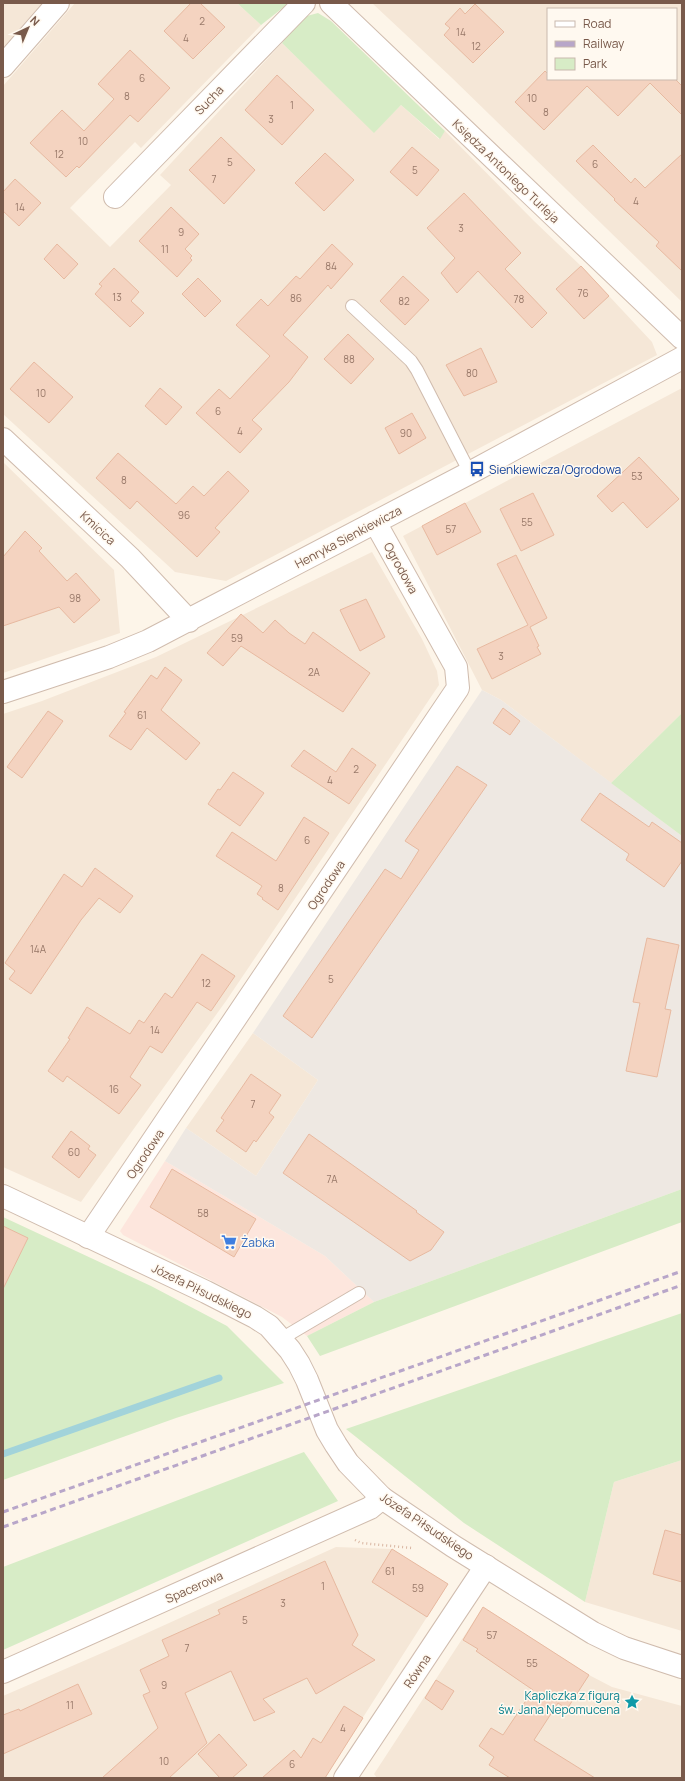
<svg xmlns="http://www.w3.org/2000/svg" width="685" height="1781" viewBox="0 0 685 1781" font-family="Manrope,sans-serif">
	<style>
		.residential { fill: #f5e7d7; fill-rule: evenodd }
		.commercial { fill: #fde6dd }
		.industrial { fill: #eee8e2 }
		.green { fill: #d7ecc6 }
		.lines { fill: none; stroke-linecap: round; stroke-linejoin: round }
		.stream { stroke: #a2d3da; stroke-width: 7 }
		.building { fill: #f4d3c0; stroke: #e7b9a0 }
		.service-casing { stroke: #d0bcae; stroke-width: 14 }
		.minor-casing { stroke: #d0bcae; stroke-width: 24 }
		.tertiary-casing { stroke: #d0bcae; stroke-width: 24 }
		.path { stroke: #d9b6a2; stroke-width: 2.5; stroke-dasharray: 1 3; stroke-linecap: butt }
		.service { stroke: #fff; stroke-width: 12 }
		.minor { stroke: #fff; stroke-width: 22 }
		.tertiary { stroke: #fff; stroke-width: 22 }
		.rail { stroke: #b8a6c9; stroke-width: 3; stroke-dasharray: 6 4; stroke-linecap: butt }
		.labels { text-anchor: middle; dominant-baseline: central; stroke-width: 3; stroke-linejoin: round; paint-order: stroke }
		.number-label { font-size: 10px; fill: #987868 }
		.street-label { font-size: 12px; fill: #795a4b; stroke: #fff9f0 }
		.transit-label { font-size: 12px; fill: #164399; stroke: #fff9f0; text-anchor: start }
		.shop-label { font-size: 12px; fill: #366cbe; stroke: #fff9f0; text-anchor: start }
		.culture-label { font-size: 12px; fill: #0d838f; stroke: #fff9f0; text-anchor: end }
	</style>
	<rect width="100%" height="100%" fill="#fdf5e9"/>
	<path class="residential" d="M3 3H45L3 52Z
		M75 3H237L261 25 141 148 135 142 70 208 110 247 171 185 160 175 282 43 374 132 401 105 439 139 445 131 534 221 581 266 652 342 657 355 226 581 175 572 3 414V86Z
		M372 3H682V302L451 77ZM548 9H676V79H548Z
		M682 388V713L611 783 501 700 482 690 403 536Z
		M3 462 114 570 120 633 3 673Z
		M372 552 422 639 437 671 439 685 226 1001 81 1202 3 1167V714L42 701 156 657Z
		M253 1033 318 1080 256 1176 186 1128Z
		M682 1460V1631L585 1602 614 1482Z
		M336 1547 392 1549 448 1584 332 1766 319 1778H3V1696L125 1643Z
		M483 1607 589 1675 612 1687 682 1706V1778H377L374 1774Z"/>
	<path class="commercial" d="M165 1161 325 1256 374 1302 307 1336 282 1317 123 1235 120 1231Z"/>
	<path class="industrial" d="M482 690 501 700 682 836V1189L374 1302 325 1256 165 1161 186 1128 256 1176 318 1080 253 1033Z"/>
	<path class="green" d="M237 3H289L261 25Z
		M318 13 331 21 445 131 440 139 401 105 374 133 282 43 303 17Z
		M682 713V836L611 783Z
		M682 1189V1222L320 1356 307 1336 374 1302Z
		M3 1217 151 1286 227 1326 284 1383 176 1418 3 1480Z
		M682 1313V1460L614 1482 585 1602 464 1523 346 1429Z
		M304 1452 338 1501 3 1650V1567Z"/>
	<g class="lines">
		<path class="stream" d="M3 1454 219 1378"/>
	</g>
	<path class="building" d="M191 3H200L225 27 193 59 164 31Z
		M475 4 504 32 473 63 444 35 450 28 445 24 460 8 465 14Z
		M130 50 170 88 138 122 130 115 79 168 77 166 66 177 30 143 62 110 84 131 114 99 98 84Z
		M545 71 548 74V79H675L682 86V115L650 83 618 116 587 86 544 130 515 102Z
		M277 75 314 110 282 145 245 110Z
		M221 137 255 170 224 204 189 170Z
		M593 145 631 183 635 178 645 188 682 154V271L656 246 659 242 614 200 615 199 576 161Z
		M412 147 439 170 417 196 390 172Z
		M325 153 354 180 324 211 295 183Z
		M15 179 41 203 19 226 3 211V192Z
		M464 193 521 253 505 269 547 313 532 328 478 271 457 293 441 273 455 258 427 228Z
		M171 207 199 234 185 249 192 256 190 258 192 260 177 277 139 241Z
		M57 244 78 264 64 279 44 259Z
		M332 244 353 264 331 289 328 285 283 335 308 357 289 382 252 420 262 429 240 453 196 413 219 389 230 399 270 356 236 325 261 299 268 306 296 276 300 279Z
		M581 266 609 296 584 319 556 289Z
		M114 268 139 292 131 301 144 313 130 327 95 294 102 286 99 284Z
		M403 276 429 300 405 325 380 301Z
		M198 278 221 301 205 317 182 294Z
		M348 334 374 359 351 384 324 359Z
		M481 348 497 382 464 396 446 365Z
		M34 362 73 397 49 423 10 389Z
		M160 388 182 407 166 425 145 406Z
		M412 413 426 438 399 454 385 428Z
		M118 453 176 504 193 486 204 496 228 471 249 491 215 528 220 532 197 557 137 501 130 509 96 478Z
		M639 457 679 499 647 528 623 502 612 512 597 496Z
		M533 493 554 535 521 551 500 509Z
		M465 503 481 532 437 555 422 526Z
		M25 531 42 548 39 551 67 581 76 573 100 600 74 623 59 607 3 626V557Z
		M516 555 547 618 530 627 539 646 537 647 541 654 492 679 477 649 528 625 497 564Z
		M366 599 385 637 360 651 340 610Z
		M241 614 263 633 275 620 289 633 305 644 313 632 370 673 343 712 241 646 223 666 207 653Z
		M165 667 182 680 161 710 200 743 186 760 147 728 131 750 109 736 126 713 124 712 151 675 157 679Z
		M503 708 520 721 510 735 493 723Z
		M48 711 63 721 22 778 7 767Z
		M352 748 376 765 349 804 291 766 304 750 336 772Z
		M457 766 487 785 312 1038 283 1016 385 869 401 879 419 850 405 841Z
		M233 772 264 793 240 826 208 804 218 789 220 790Z
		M600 793 649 827 652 822 682 843V861L664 887 626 860 629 854 581 820Z
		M304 817 329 833 278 910 262 899 263 898 257 894 262 886 216 856 232 832 276 861Z
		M95 868 133 896 120 913 99 898 81 920 31 994 9 979 15 971 5 963 64 874 82 887Z
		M647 938 679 945 665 1009 671 1010 657 1077 626 1071 640 1003 633 1002Z
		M202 954 235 976 211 1011 197 1002 162 1053 150 1046 130 1077 141 1085 119 1114 67 1076 63 1082 48 1071 70 1039 68 1038 87 1007 130 1034 139 1020 144 1023 165 993 172 998Z
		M251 1074 281 1095 269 1113 274 1117 256 1142 254 1140 246 1152 216 1131 224 1120 221 1118Z
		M71 1131 90 1146 88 1149 96 1155 79 1178 52 1157Z
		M309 1134 417 1211 416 1212 444 1232 431 1250 410 1261 283 1173Z
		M172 1169 256 1219 234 1257 150 1207Z
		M3 1226 28 1238 3 1289Z
		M665 1530 682 1535V1582L653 1574Z
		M392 1549 448 1584 427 1617 372 1582Z
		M325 1561 358 1635 352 1645 375 1660 316 1694 307 1678 263 1699 275 1712 254 1721 231 1671 185 1693 207 1743 169 1778H102L158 1728 143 1695 150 1692 140 1670 169 1656 162 1640 220 1614 218 1610Z
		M483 1607 589 1675 567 1709 558 1703 534 1740 595 1778H510L489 1765 494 1757 479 1746 491 1728 503 1735 533 1690 476 1651 478 1649 463 1640Z
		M436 1680 454 1691 442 1710 425 1698Z
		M78 1684 92 1714 3 1754V1715L19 1709 20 1711Z
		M344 1706 363 1718 325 1778H262L294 1750 301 1758 313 1738 321 1743Z
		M219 1734 247 1765 232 1778H220L198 1754Z"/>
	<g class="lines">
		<defs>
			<path id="service" d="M352 306 411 361 417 370 470 473
				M281 1339 359 1293"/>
			<path id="minor" d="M331 3 682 338
				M3 66 58 3
				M115 197 304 3
				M3 439 130 558 189 621
				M3 692 109 657 148 641 477 469 682 358
				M88 1237 458 688 456 667 375 522
				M3 1672 370 1508 382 1498
				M345 1778 486 1566"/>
			<path id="tertiary" d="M3 1196 206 1292 255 1317 269 1326 290 1350 299 1364 307 1380 327 1430 336 1445 348 1463 382 1498 453 1546 593 1633 624 1648 682 1667"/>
		</defs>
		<use href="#service" class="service-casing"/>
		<use href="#minor" class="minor-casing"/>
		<use href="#tertiary" class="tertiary-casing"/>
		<path class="path" d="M355 1540 361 1543 412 1548"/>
		<use href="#service" class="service"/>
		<use href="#minor" class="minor"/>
		<use href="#tertiary" class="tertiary"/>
		<path class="rail" d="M3 1512 682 1271
			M3 1527 682 1285"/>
	</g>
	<defs>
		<symbol id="bus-bare" viewBox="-9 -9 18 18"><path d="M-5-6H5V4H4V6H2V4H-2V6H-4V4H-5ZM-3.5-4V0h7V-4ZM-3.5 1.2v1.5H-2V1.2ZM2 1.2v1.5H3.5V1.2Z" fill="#1a4fb4" stroke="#fff9f0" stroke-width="2.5" paint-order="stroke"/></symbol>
		<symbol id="supermarket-bare" viewBox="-9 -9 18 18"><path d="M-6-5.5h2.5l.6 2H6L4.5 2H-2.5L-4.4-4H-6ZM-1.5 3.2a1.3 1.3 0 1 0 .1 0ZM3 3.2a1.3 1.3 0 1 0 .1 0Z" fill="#3f7fe0" stroke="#fff9f0" stroke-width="2.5" paint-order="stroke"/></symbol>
		<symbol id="sight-bare" viewBox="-9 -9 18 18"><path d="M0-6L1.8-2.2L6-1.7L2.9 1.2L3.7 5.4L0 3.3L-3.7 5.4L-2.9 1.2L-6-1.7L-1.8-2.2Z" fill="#0f9aa8" stroke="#fff9f0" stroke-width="2.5" paint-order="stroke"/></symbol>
	</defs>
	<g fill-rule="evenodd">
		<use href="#bus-bare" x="466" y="458" width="22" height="22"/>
		<use href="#supermarket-bare" x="218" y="1231" width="22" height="22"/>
		<use href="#sight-bare" x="621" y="1691" width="22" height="22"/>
	</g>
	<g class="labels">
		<g class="number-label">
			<text x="202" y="21">2</text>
			<text x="461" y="32">14</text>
			<text x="186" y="38">4</text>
			<text x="476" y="46">12</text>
			<text x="142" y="78">6</text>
			<text x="127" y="96">8</text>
			<text x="532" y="98">10</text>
			<text x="292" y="105">1</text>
			<text x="546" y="112">8</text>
			<text x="271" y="119">3</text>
			<text x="83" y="141">10</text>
			<text x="59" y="154">12</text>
			<text x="230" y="162">5</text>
			<text x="595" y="164">6</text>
			<text x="415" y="170">5</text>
			<text x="214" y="179">7</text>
			<text x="636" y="201">4</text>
			<text x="20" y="207">14</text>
			<text x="461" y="228">3</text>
			<text x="181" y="232">9</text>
			<text x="165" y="249">11</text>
			<text x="331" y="266">84</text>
			<text x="583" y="293">76</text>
			<text x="117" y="297">13</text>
			<text x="296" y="298">86</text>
			<text x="519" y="299">78</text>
			<text x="404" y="301">82</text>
			<text x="349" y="359">88</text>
			<text x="472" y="373">80</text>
			<text x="41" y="393">10</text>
			<text x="218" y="411">6</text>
			<text x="240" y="431">4</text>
			<text x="406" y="433">90</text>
			<text x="637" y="476">53</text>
			<text x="124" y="480">8</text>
			<text x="184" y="515">96</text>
			<text x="527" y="522">55</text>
			<text x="451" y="529">57</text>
			<text x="75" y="598">98</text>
			<text x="237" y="638">59</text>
			<text x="501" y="656">3</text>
			<text x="314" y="672">2A</text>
			<text x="142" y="715">61</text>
			<text x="356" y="769">2</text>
			<text x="330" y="780">4</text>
			<text x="307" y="840">6</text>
			<text x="281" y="888">8</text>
			<text x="38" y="949">14A</text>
			<text x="331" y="979">5</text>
			<text x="206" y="983">12</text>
			<text x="155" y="1030">14</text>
			<text x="114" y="1089">16</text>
			<text x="253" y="1104">7</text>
			<text x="74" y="1152">60</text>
			<text x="332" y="1179">7A</text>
			<text x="203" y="1213">58</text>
			<text x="390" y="1571">61</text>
			<text x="323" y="1586">1</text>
			<text x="418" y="1588">59</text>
			<text x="283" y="1603">3</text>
			<text x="245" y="1620">5</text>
			<text x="492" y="1635">57</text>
			<text x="187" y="1648">7</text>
			<text x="532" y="1663">55</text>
			<text x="164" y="1685">9</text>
			<text x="70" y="1705">11</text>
			<text x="343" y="1728">4</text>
			<text x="164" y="1761">10</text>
			<text x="292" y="1764">6</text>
		</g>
		<g class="street-label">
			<text transform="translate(209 100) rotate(-46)">Sucha</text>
			<text transform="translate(506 171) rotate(44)">Księdza Antoniego Turleja</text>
			<text transform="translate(98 528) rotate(43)">Kmicica</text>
			<text transform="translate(348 537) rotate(-28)">Henryka Sienkiewicza</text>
			<text transform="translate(401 568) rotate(61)">Ogrodowa</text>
			<text transform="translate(326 885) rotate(-56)">Ogrodowa</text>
			<text transform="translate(145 1154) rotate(-56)">Ogrodowa</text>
			<text transform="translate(202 1291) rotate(26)">Józefa Piłsudskiego</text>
			<text transform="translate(427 1526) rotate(34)">Józefa Piłsudskiego</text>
			<text transform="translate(194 1587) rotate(-24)">Spacerowa</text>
			<text transform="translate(417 1671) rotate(-56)">Równa</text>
		</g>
		<g class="transit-label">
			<text x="489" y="469">Sienkiewicza/Ogrodowa</text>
		</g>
		<g class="shop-label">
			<text x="241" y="1242">Żabka</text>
		</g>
		<g class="culture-label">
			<text x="620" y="1695">Kapliczka z figurą<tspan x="620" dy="14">św. Jana Nepomucena</tspan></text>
		</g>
	</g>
	<rect width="685" height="1781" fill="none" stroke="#795a4b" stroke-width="8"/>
	<rect x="547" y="8" width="130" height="72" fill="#fff9f0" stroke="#c9b9ae"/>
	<rect x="555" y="21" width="20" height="6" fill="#ffffff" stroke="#c9b9ae"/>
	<text x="583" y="28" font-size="12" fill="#795a4b">Road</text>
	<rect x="555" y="41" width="20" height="6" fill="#b8a6c9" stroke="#c9b9ae"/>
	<text x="583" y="48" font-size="12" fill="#795a4b">Railway</text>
	<rect x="555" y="58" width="20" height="12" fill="#d7ecc6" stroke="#c9b9ae"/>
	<text x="583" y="68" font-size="12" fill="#795a4b">Park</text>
	<g transform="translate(28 28) rotate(44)" stroke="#fff9f0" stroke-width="3" paint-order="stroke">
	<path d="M0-3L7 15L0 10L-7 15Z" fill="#795a4b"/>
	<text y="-6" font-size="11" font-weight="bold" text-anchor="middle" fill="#795a4b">N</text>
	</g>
</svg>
